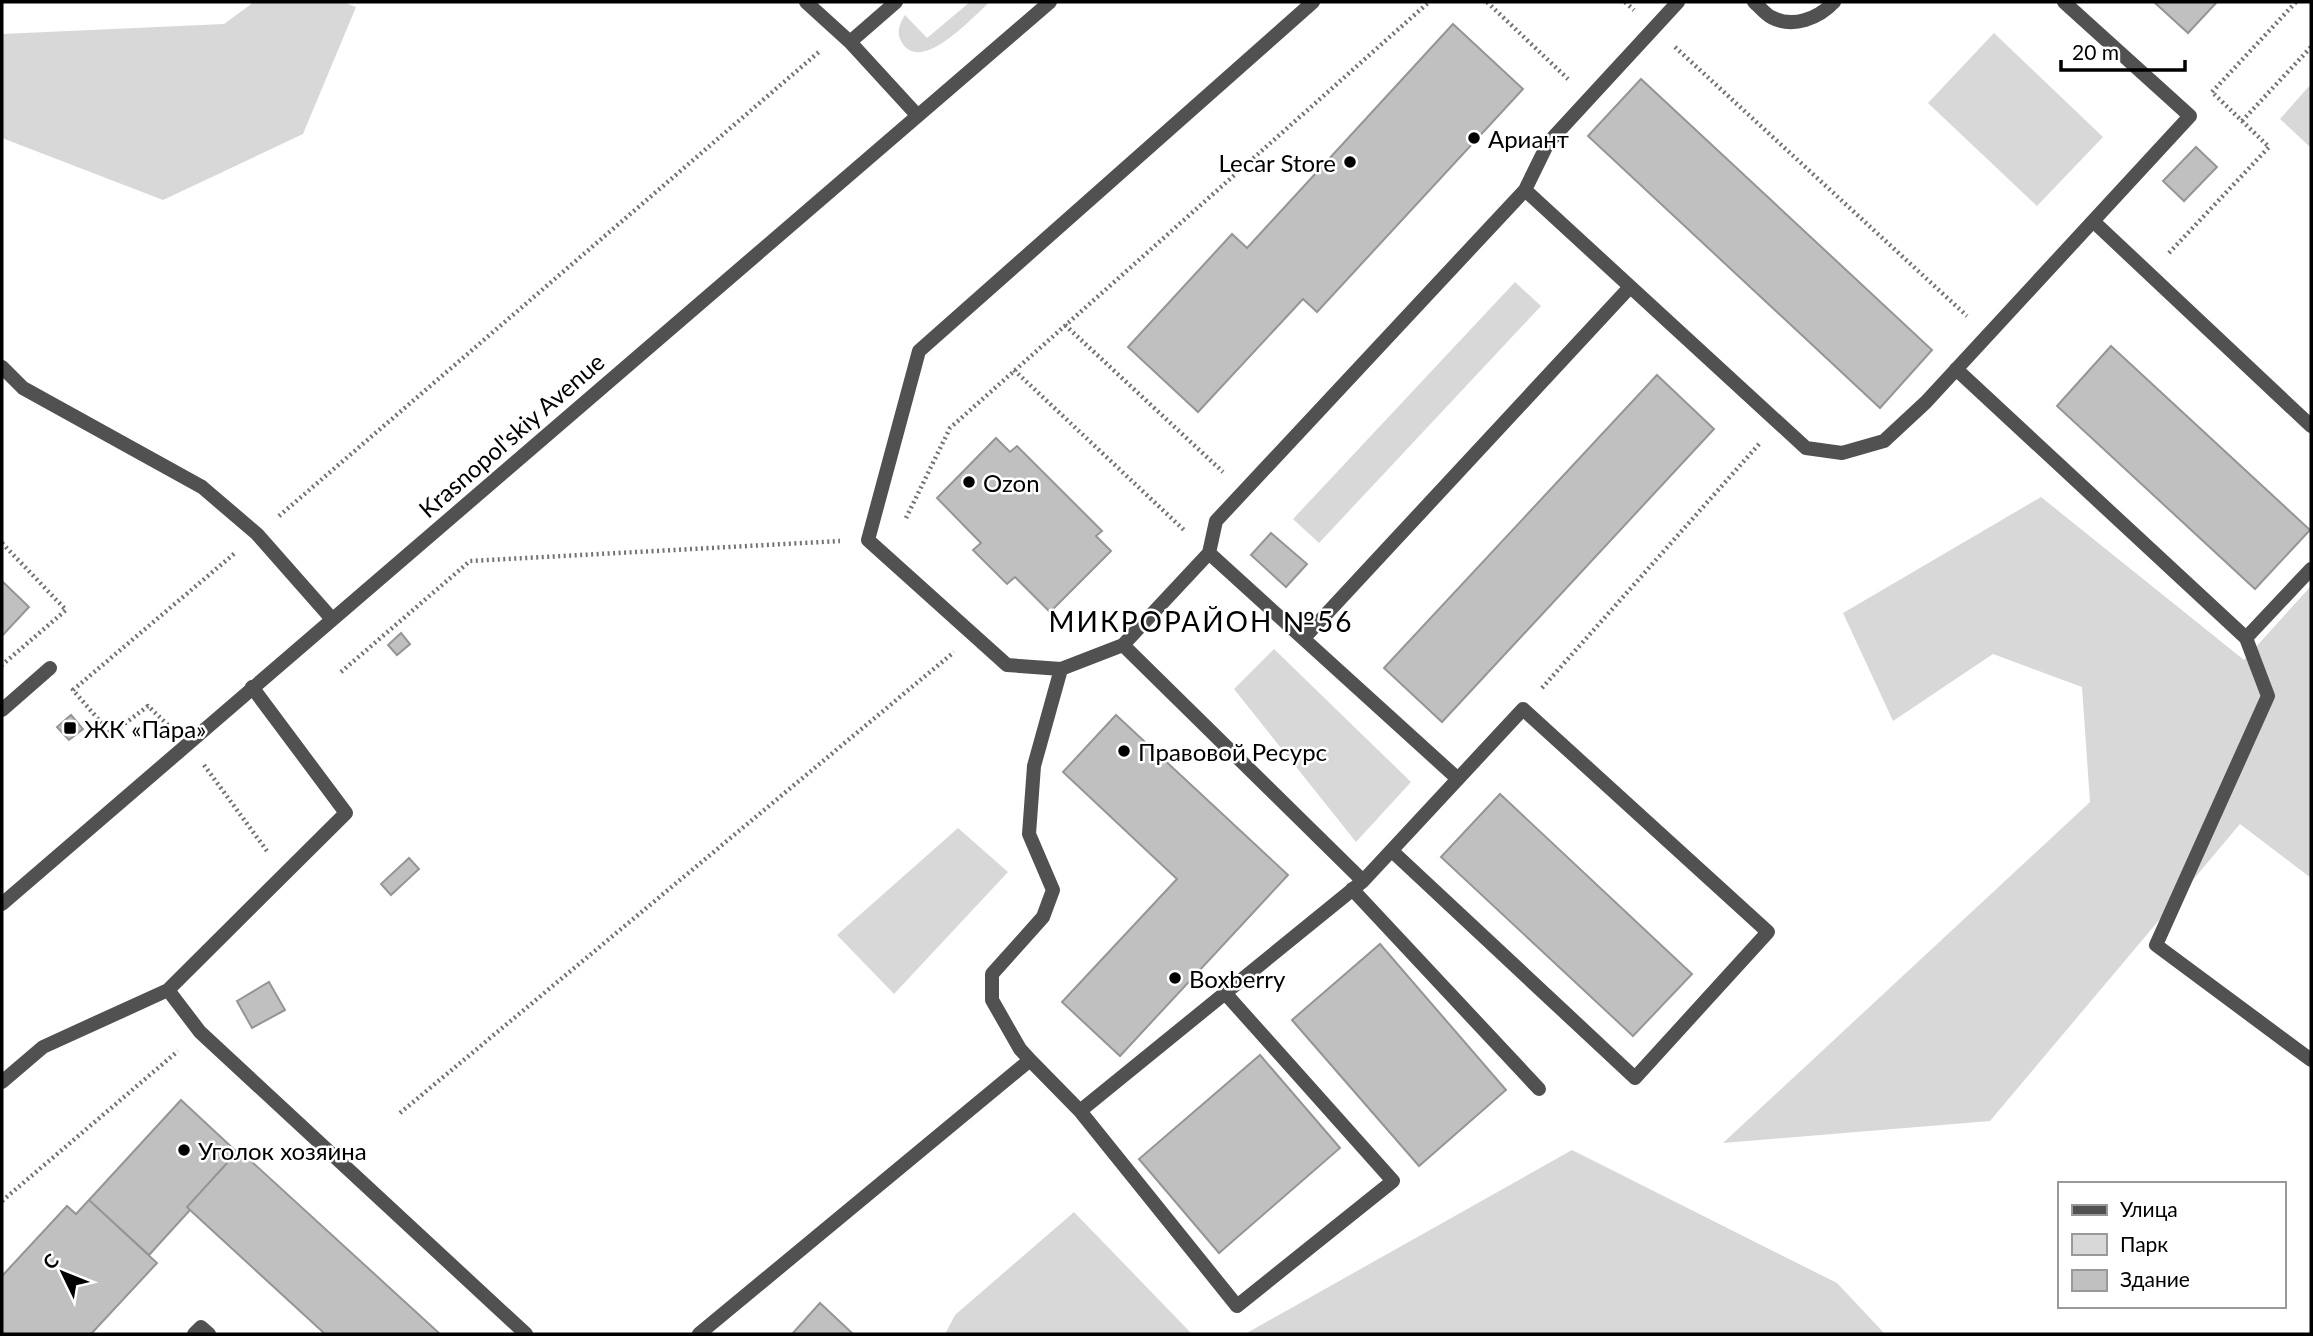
<svg xmlns="http://www.w3.org/2000/svg" width="2313" height="1336" viewBox="0 0 2313 1336" font-family="Lato,sans-serif">
	<style>
		.green { fill: #d8d8d8 }
		.building { fill: #c0c0c0; stroke: #959595; stroke-width: 2 }
		.lines { fill: none; stroke-linecap: round; stroke-linejoin: round }
		.path { stroke: #737373; stroke-width: 4.5; stroke-dasharray: 2 3.5; stroke-linecap: butt }
		.service { stroke: #515151; stroke-width: 14 }
		.tertiary { stroke: #515151; stroke-width: 14 }
		.poi-dot { fill: #000; stroke: #fff; stroke-width: 2.5 }
		.labels { text-anchor: middle; dominant-baseline: central; stroke-width: 5; stroke-linejoin: round; paint-order: stroke }
		.poi-label { font-size: 24px; fill: #000; stroke: #fff; text-anchor: start }
		.street-label { font-size: 24px; fill: #000; stroke: #fff }
		.quarter-label { font-size: 28px; letter-spacing: 2px; fill: #000; stroke: #fff }
	</style>
	<rect width="100%" height="100%" fill="#fff"/>
	<path class="green" d="M254 2H343L356 7 303 134 163 200 2 138V34L224 24Z
		M970 2H990C973 16 920 77 901 41 896 32 900 23 905 15L927 38Z
		M1994 33 2103 137 2037 206 1928 103Z
		M2311 84V148L2280 119Z
		M1515 282 1541 306 1319 543 1293 519Z
		M2041 497 2244 660 2311 586V878L2240 824 1990 1121 1723 1143 2090 802 2082 687 1993 654 1893 721 1843 613Z
		M1274 649 1411 782 1356 842 1234 689Z
		M958 828 1008 872 894 994 837 935Z
		M1572 1150 1837 1283 1885 1334H1245Z
		M1074 1212 1192 1334H945L955 1315Z"/>
	<path class="building" d="M2154 2H2217L2188 33Z
		M1453 24 1523 89 1317 312 1303 299 1198 412 1128 347 1232 234 1247 248Z
		M1641 79 1932 350 1880 408 1588 136Z
		M2196 147 2217 167 2184 201 2163 181Z
		M2111 346 2310 530 2255 589 2057 406Z
		M1657 375 1714 429 1442 722 1384 668Z
		M996 438 1010 452 1017 446 1102 531 1096 536 1111 551 1050 612 1015 577 1007 584 973 550 981 543 937 498Z
		M1271 533 1307 564 1286 587 1251 555Z
		M2 581 29 607 2 636Z
		M401 633 410 644 397 655 388 645Z
		M71 715 83 729 69 740 57 727Z
		M1116 715 1288 875 1120 1056 1062 1002 1177 879 1063 772Z
		M1500 794 1692 974 1633 1036 1441 857Z
		M409 858 419 869 391 895 381 884Z
		M1380 944 1506 1090 1419 1166 1292 1020Z
		M269 982 285 1010 252 1028 237 1001Z
		M1260 1055 1340 1148 1219 1253 1139 1159Z
		M181 1100 237 1152 187 1207 190 1210 149 1255 89 1200Z
		M239 1150 440 1334H325L190 1210 187 1207Z
		M89 1200 157 1263 91 1334H2V1276L67 1206 76 1214Z
		M820 1303 853 1334H792Z"/>
	<g class="lines">
		<path class="path" d="M1487 2 1568 79
			M1625 2 1634 10
			M1675 47 1967 316
			M2212 92 2296 2
			M2242 121 2311 47
			M2169 253 2269 147 2212 92
			M1065 325 1223 472
			M1014 370 1184 530
			M279 516 820 51
			M906 518 950 428 1429 2
			M2 543 66 610 2 665
			M341 672 470 561 840 541
			M1542 688 1760 443
			M168 725 148 706 111 734 73 690 235 553
			M204 765 267 851
			M400 1113 954 652
			M2 1201 178 1051"/>
		<path class="service" d="M806 2 850 42 917 115
			M1313 2 919 351 868 540 1007 665 1061 669 1123 645 1209 553 1216 521 1525 190 1548 143 1678 2
			M1754 2C1759 6 1765 14 1771 17 1793 29 1819 18 1834 2
			M850 42 896 2
			M1525 190 1806 448 1842 453 1884 441 1926 402 2190 116 2064 2
			M2093 221 2311 426
			M2 367 23 388 202 487 257 534 332 619
			M1956 369 2246 638 2311 569
			M1209 553 1458 779
			M1304 638 1630 287
			M2246 638 2268 696 2156 945 2311 1060
			M1123 645 1363 881
			M2 710 50 668
			M1352 889 1539 1089
			M168 990 200 1032 526 1334
			M1030 1060 1020 1049 992 1000V974L1043 917 1053 890 1029 834 1034 766 1061 669
			M2 1082 43 1047 168 990 346 813 252 687
			M1080 1111 1237 1306 1393 1181 1225 993
			M194 1334 201 1327 209 1334
			M699 1334 1030 1060 1080 1111 1363 881 1523 709 1768 932 1635 1078 1392 851"/>
		<path class="tertiary" d="M2 904 1050 2"/>
	</g>
	<g class="poi-dot">
		<circle cx="1474" cy="138" r="7"/>
		<circle cx="1350" cy="162" r="7"/>
		<circle cx="969" cy="482" r="7"/>
		<rect x="63" y="721" width="14" height="14" rx="3.5"/>
		<circle cx="1124" cy="751" r="7"/>
		<circle cx="1175" cy="978" r="7"/>
		<circle cx="184" cy="1150" r="7"/>
	</g>
	<g class="labels">
		<g class="poi-label">
			<text x="1488" y="138">Ариант</text>
			<text x="1336" y="162" text-anchor="end">Lecar Store</text>
			<text x="983" y="482">Ozon</text>
			<text x="84" y="728">ЖК «Пара»</text>
			<text x="1138" y="751">Правовой Ресурс</text>
			<text x="1189" y="978">Boxberry</text>
			<text x="198" y="1150">Уголок хозяина</text>
		</g>
		<g class="street-label">
			<text transform="translate(511 435) rotate(-41)">Krasnopol'skiy Avenue</text>
		</g>
		<g class="quarter-label">
			<text x="1201" y="621">МИКРОРАЙОН №56</text>
		</g>
	</g>
	<rect width="2313" height="1336" fill="none" stroke="#000000" stroke-width="7"/>
	<rect x="2058" y="1182" width="228" height="126" fill="#ffffff" stroke="#999999" stroke-width="2"/>
	<rect x="2072" y="1205" width="35" height="10" fill="#515151" stroke="#999999" stroke-width="2"/>
	<text x="2120" y="1217" font-size="21" fill="#000000">Улица</text>
	<rect x="2072" y="1234" width="35" height="21" fill="#d8d8d8" stroke="#999999" stroke-width="2"/>
	<text x="2120" y="1252" font-size="21" fill="#000000">Парк</text>
	<rect x="2072" y="1270" width="35" height="21" fill="#c0c0c0" stroke="#999999" stroke-width="2"/>
	<text x="2120" y="1287" font-size="21" fill="#000000">Здание</text>
	<g transform="translate(63 1273) rotate(313)" stroke="#ffffff" stroke-width="5" paint-order="stroke">
	<path d="M0-5L12 26L0 18L-12 26Z" fill="#000000"/>
	<text y="-10" font-size="19" font-weight="bold" text-anchor="middle" fill="#000000">С</text>
	</g>
	<path d="M2061 60v10h124v-10" fill="none" stroke="#000000" stroke-width="3.5"/>
	<text x="2072" y="60" font-size="21" fill="#000000" stroke="#ffffff" stroke-width="5" paint-order="stroke">20 m</text>
</svg>
